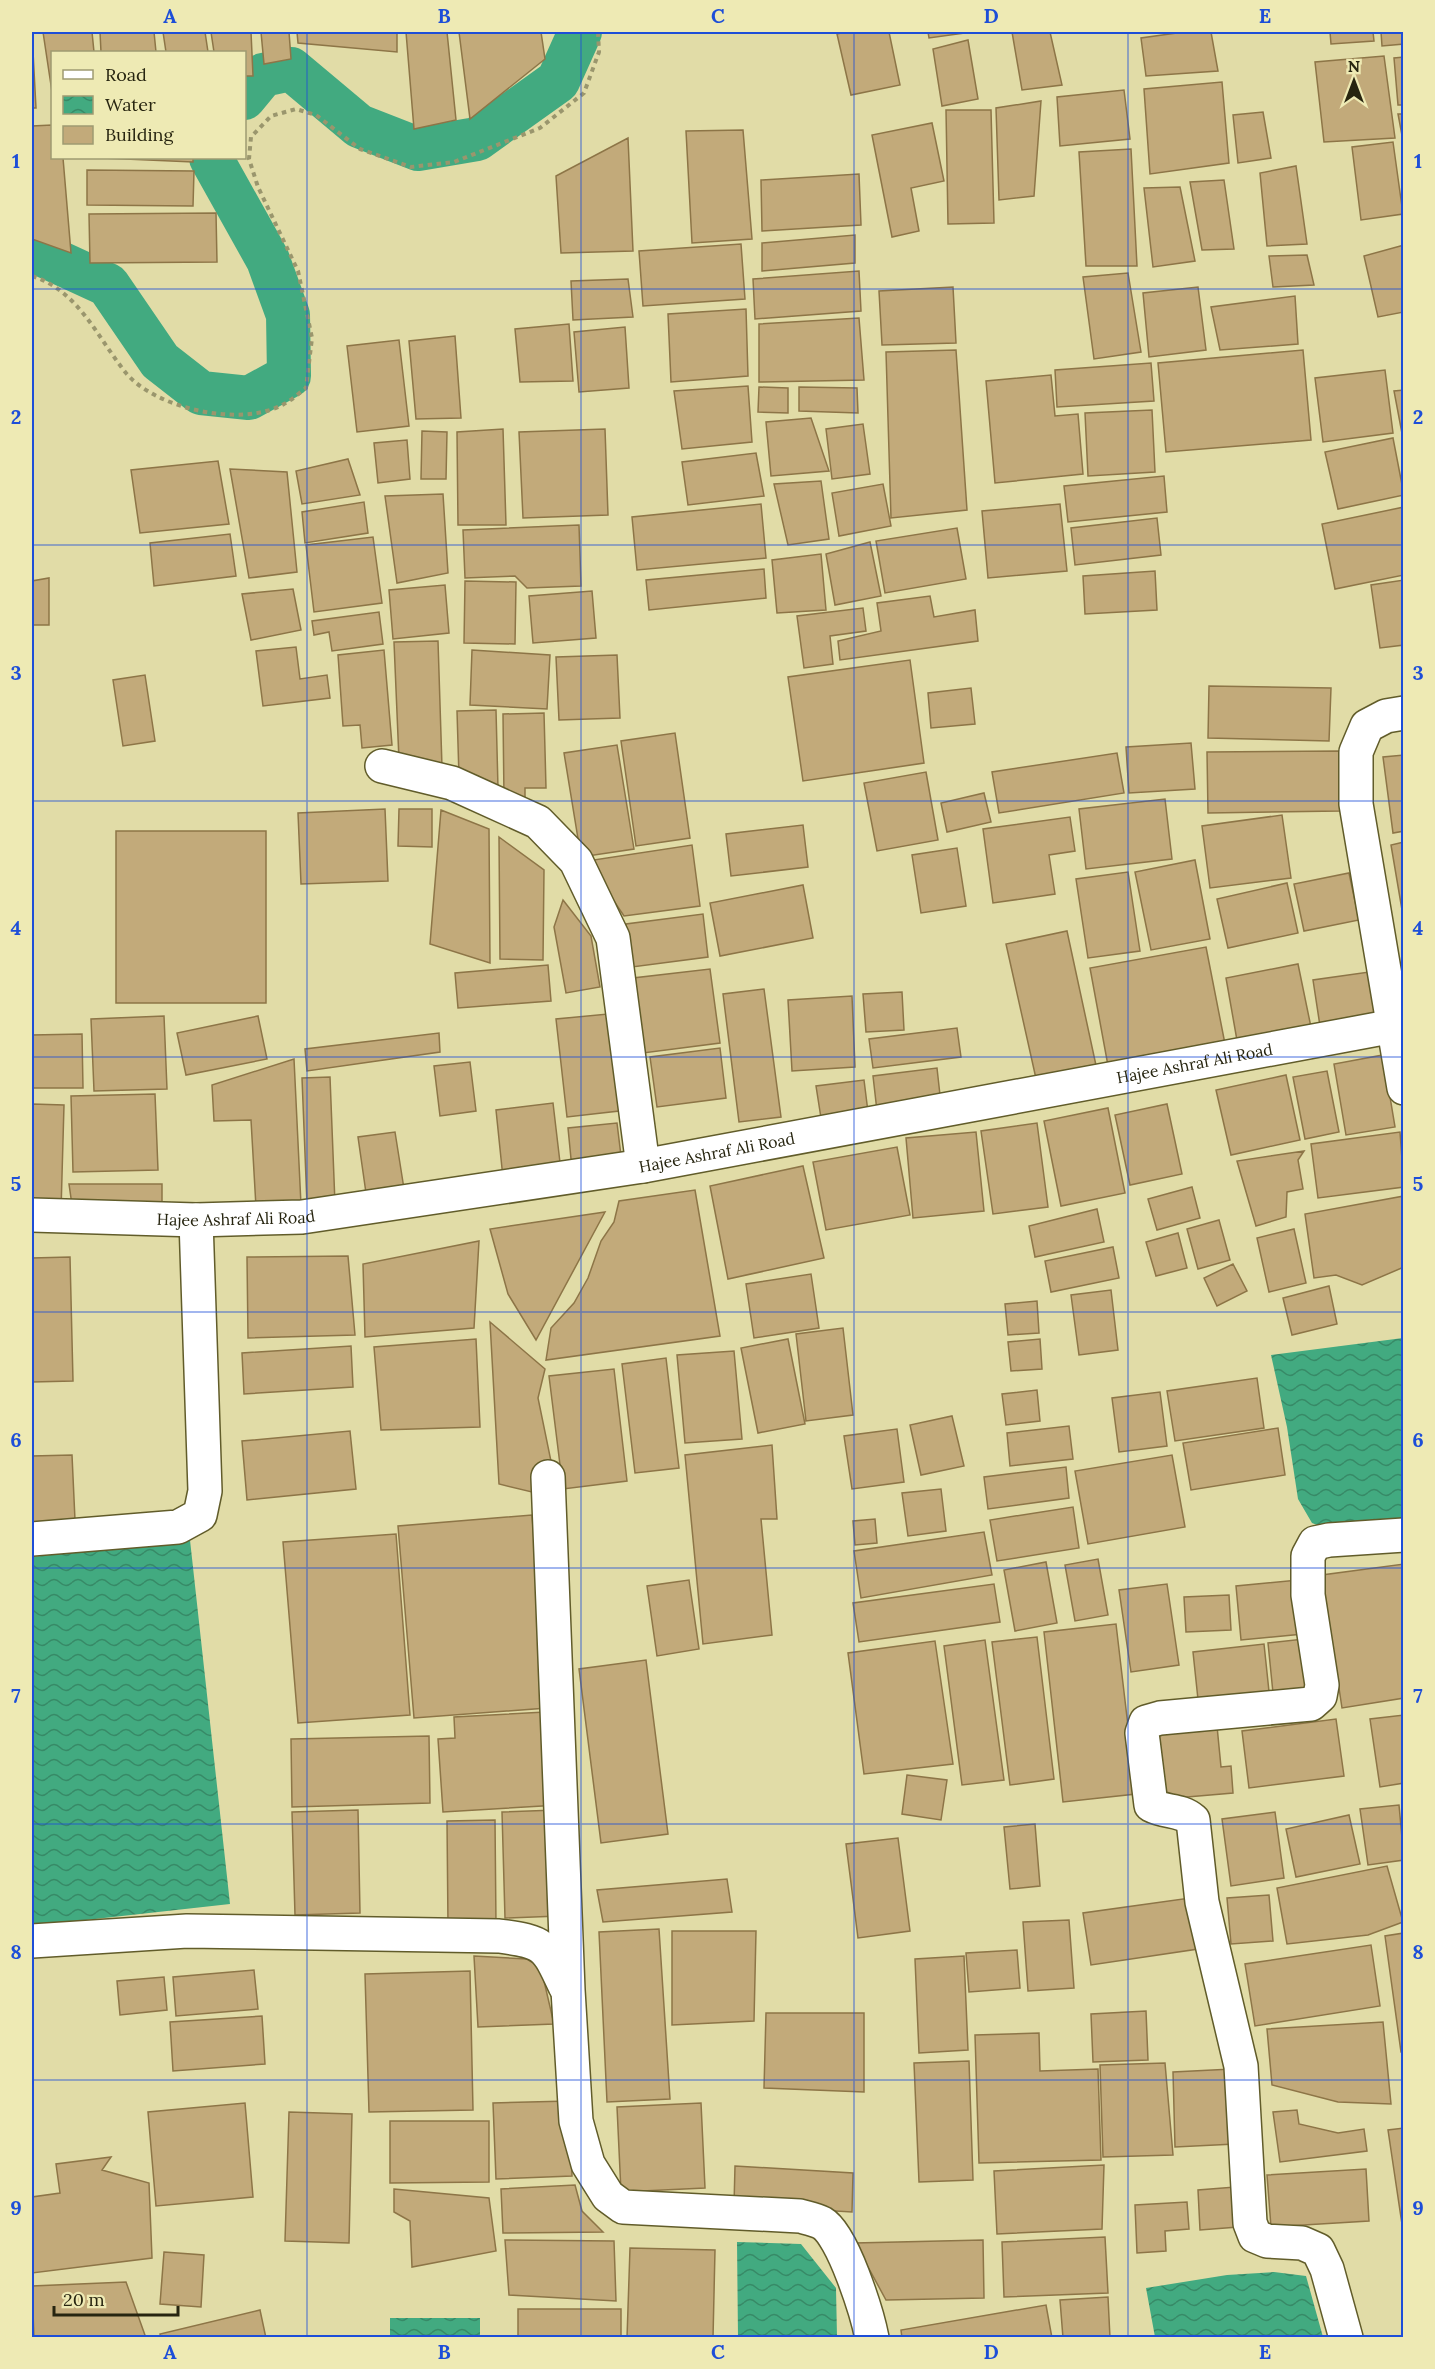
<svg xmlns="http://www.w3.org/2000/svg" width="1435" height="2369" viewBox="0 0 1435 2369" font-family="Lora,serif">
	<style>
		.water { fill: url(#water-waves) }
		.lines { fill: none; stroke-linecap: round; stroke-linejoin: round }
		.canal { stroke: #42aa80; stroke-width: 44 }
		.building { fill: #c2aa7a; stroke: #8d7547; stroke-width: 1.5 }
		.minor-casing { stroke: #615c2a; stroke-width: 36 }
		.path { stroke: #9a966d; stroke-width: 4; stroke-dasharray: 4.5 4.5; stroke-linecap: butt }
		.minor { stroke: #fff; stroke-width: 33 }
		.grid { fill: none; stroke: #1d4ed8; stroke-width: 1.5; stroke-opacity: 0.55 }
		.labels { text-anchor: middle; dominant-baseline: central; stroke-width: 4.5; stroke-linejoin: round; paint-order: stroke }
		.street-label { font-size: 16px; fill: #272510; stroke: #eeeab4 }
		.neatline { fill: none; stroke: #1d4ed8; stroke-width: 2 }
		.grid-label { font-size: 20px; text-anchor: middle; font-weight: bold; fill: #1d4ed8 }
	</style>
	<defs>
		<pattern id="water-waves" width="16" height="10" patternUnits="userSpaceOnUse" patternTransform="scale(1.5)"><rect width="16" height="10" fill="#42aa80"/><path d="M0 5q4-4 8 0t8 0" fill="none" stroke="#378a67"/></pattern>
	</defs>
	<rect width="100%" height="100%" fill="#e1dca7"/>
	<path class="water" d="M1403 1338V1530L1340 1534 1312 1523 1298 1499 1287 1427 1271 1355Z
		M190 1540 230 1904 32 1926V1557Z
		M737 2242 801 2244 836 2288 837 2337H738Z
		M1274 2272 1306 2276 1323 2337H1155L1146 2288 1227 2275Z
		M390 2318H480V2337H390Z"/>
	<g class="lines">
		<path class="canal" d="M244 98 263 75 291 69 359 126 418 149 477 139 558 81 580 32
			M32 250 108 285 160 361 201 393 249 398 289 376 288 315 268 260 211 158"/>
	</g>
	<path class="building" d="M43 32H92L94 52H52V92Z
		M100 32H154L156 52H101Z
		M163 32H205L208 52H166Z
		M211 32H251L253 76H244V52H214Z
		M261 32H289L291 59 264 64Z
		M297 32H397V52L298 43Z
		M406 32H447L456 120 414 129Z
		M459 32H541L545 59 470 119Z
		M845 32H889L900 85 851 95 837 34Z
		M928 32H972L929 38Z
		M1012 32H1050L1062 85 1022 90Z
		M1184 32H1211L1218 71 1146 76 1141 38Z
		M1330 32H1373L1374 41 1331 44Z
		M1381 32H1404V44L1382 46Z
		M32 33 36 108H32Z
		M968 40 978 99 942 106 933 49Z
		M1384 56 1395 138 1324 142 1315 62Z
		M1404 57V105H1398L1394 58Z
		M1222 82 1229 163 1150 174 1144 89Z
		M1124 90 1130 139 1060 146 1057 97Z
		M1041 101 1034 196 999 200 996 108Z
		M946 110H991L994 223 948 224Z
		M1263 112 1271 158 1238 163 1233 115Z
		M1398 114H1404V146Z
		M932 123 944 181 911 188 919 231 892 237 872 135Z
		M52 125V158H63L71 253 32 239V126Z
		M743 130 752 239 692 243 686 131Z
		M628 138 633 251 561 253 556 176Z
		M1393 142 1403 214 1361 220 1352 147Z
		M1131 149 1137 266H1086L1079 152Z
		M102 158H193V162Z
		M1296 166 1307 244 1267 246 1260 173Z
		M87 170 194 171 193 206 87 205Z
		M859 174 861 225 762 231 761 180Z
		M1224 180 1234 249 1202 250 1190 182Z
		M1180 187 1195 261 1153 267 1144 188Z
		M216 213 217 262 90 263 89 214Z
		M855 235V263L762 271V243Z
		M741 244 745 299 643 306 639 251Z
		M1404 245V312L1378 317 1364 256Z
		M1307 255 1314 285 1273 287 1269 256Z
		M859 271 861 311 755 319 753 279Z
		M1128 273 1141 352 1094 359 1083 277Z
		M628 279 633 317 573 320 571 281Z
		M953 287 956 343 882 345 879 291Z
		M1198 287 1206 350 1149 357 1143 293Z
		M1295 296 1298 344 1220 350 1211 307Z
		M746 309 748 376 671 382 668 314Z
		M859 318 864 380 759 382V324Z
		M569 324 573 381 520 382 515 329Z
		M625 327 629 388 579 392 574 332Z
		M455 336 461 418 416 419 409 341Z
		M399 340 409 426 357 432 347 346Z
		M956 350 967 510 891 518 886 352Z
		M1303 350 1311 440 1166 452 1158 363Z
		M1151 363 1154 401 1057 407 1055 370Z
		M1385 370 1393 433 1323 442 1315 378Z
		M1051 375 1055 416 1078 414 1083 474 995 483 986 381Z
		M748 386 752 442 682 449 674 391Z
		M759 387 788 388V413L758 412Z
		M799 387 857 388 858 413 799 411Z
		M1404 390V444L1394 391Z
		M1152 410 1155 472 1088 476 1085 413Z
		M811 418 829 471 771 476 766 422Z
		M863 424 870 474 832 479 826 429Z
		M503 429 506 525H458L457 432Z
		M605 429 608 515 523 518 519 432Z
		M422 431 447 432 446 479H421Z
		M1393 438 1404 495 1338 509 1325 452Z
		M407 440 410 479 378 483 374 443Z
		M756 453 764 496 688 505 682 462Z
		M348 459 360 495 302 504 296 471Z
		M218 461 229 524 140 533 131 470Z
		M230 469 287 472 297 572 249 578Z
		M1164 476 1167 512 1068 522 1064 486Z
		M821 481 829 539 788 545 774 484Z
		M883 484 891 526 839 536 832 493Z
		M443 494 448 573 397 583 385 496Z
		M364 502 368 533 305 543 302 512Z
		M761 504 766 558 637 570 632 517Z
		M1060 504 1067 571 988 578 982 511Z
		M1404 507V575L1335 589 1322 524Z
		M1157 518 1161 555 1075 565 1071 528Z
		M579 525 581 586 527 588 515 576 465 578 463 530Z
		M957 528 966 579 885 593 876 541Z
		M230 534 236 576 154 586 150 543Z
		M373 537 382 603 314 612 306 545Z
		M870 542 881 596 835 605 826 554Z
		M821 554 826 610 777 613 772 560Z
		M764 569 766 598 649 610 646 580Z
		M1155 571 1157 610 1085 614 1083 576Z
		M49 578V625H32V581Z
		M1404 580V645L1380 648 1371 585Z
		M465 581 516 582 515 644 464 643Z
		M445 585 449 633 393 639 389 590Z
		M293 589 301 630 251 640 242 594Z
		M592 591 596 638 533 643 529 596Z
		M930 596 934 617 975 610 978 641 840 660 838 641 881 631 877 603Z
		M863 608 866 631 830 636 833 664 804 668 797 616Z
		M379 612 383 644 332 651 329 632 314 635 312 621Z
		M438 641 442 767 399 760 394 642Z
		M296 647 300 679 327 675 330 698 263 706 256 651Z
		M384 650 392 745 362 748 360 725 343 726 338 655Z
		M472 650 550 655 547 709 470 705Z
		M617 655 620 718 559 720 556 657Z
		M910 660 924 763 803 781 788 677Z
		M145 675 155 741 123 746 113 680Z
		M1209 686 1331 688 1329 741 1208 738Z
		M971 688 975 724 931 728 928 693Z
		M496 710 498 788 479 789 478 776 459 777 457 711Z
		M544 713 546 788H525V799H504L503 714Z
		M675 733 690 838 636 846 621 741Z
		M1191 743 1195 789 1129 793 1126 747Z
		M617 745 634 849 581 857 564 753Z
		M1339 751 1340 811 1208 813 1207 752Z
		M1117 753 1124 793 999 813 992 772Z
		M1404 755V831L1393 833 1383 757Z
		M926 772 938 840 877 851 864 783Z
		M984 793 991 822 947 832 941 803Z
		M1165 799 1172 859 1086 869 1079 809Z
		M385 809 388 881 301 884 298 813Z
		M399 809H432V847L398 846Z
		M441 810 489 829 490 963 430 944Z
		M1282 815 1291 878 1210 888 1202 826Z
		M1070 817 1075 851 1049 855 1055 894 993 903 983 829Z
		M803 825 808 867 731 876 726 834Z
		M116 831H266V1003H116Z
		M499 837 544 870 543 960 500 959Z
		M1404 842V910H1402L1391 845Z
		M692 845 700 906 624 916 587 861Z
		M957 848 966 906 921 913 912 855Z
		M1195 860 1210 939 1151 950 1135 872Z
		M1128 872 1140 951 1088 958 1076 879Z
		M1349 873 1359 920 1304 931 1294 884Z
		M1287 883 1298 933 1228 948 1217 899Z
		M803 885 813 938 720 956 710 903Z
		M563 900 591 936 600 987 566 993 554 927Z
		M703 914 708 957 632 967 626 924Z
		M1067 931 1097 1070 1037 1083 1006 944Z
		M1206 947 1226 1049 1109 1071 1090 968Z
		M1298 964 1312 1032 1238 1046 1226 978Z
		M548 965 551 1001 458 1008 455 973Z
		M710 969 720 1043 643 1053 633 978Z
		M1369 972 1376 1018 1320 1026 1313 980Z
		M764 989 781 1117 739 1122 723 994Z
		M902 992 904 1030 866 1032 863 994Z
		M852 996 855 1067 792 1071 788 1000Z
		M608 1014 619 1111 567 1117 556 1019Z
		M164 1016 167 1089 94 1091 91 1019Z
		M258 1016 267 1059 186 1075 177 1033Z
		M957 1028 961 1057 873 1068 869 1039Z
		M439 1033 440 1052 307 1071 305 1049Z
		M82 1034 83 1088H32V1035Z
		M720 1048 726 1098 657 1107 650 1057Z
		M1383 1055 1395 1127 1346 1135 1334 1064Z
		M294 1059 301 1205 256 1207 251 1120 214 1121 212 1085Z
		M470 1062 476 1111 440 1116 434 1066Z
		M937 1068 941 1104 877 1111 873 1076Z
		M1327 1071 1339 1132 1305 1139 1293 1077Z
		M1286 1075 1300 1140 1231 1155 1216 1090Z
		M330 1077 335 1204H307L302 1078Z
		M864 1080 868 1112 821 1118 816 1086Z
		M155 1094 158 1170 73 1172 71 1096Z
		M553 1103 561 1171 503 1178 496 1110Z
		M32 1104 64 1105 61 1211H32Z
		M1167 1104 1182 1174 1130 1185 1115 1115Z
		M1108 1108 1125 1193 1061 1206 1044 1121Z
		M617 1123 622 1164 572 1169 568 1128Z
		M1037 1123 1048 1207 993 1214 981 1131Z
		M395 1132 405 1195 367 1200 358 1137Z
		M976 1132 984 1211 913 1218 906 1138Z
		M1400 1132 1404 1187 1318 1198 1311 1144Z
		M897 1147 910 1215 826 1230 813 1162Z
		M1304 1151 1298 1160 1303 1189 1287 1192 1286 1217 1256 1226 1237 1161Z
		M803 1166 824 1258 728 1279 710 1186Z
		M69 1184H162V1214L73 1212Z
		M1192 1187 1200 1218 1157 1230 1148 1199Z
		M695 1190 720 1336 546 1360 551 1328 574 1303 588 1278 601 1241 614 1222 619 1201Z
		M1404 1196V1267L1362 1285 1336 1275 1314 1278 1305 1214Z
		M1097 1209 1104 1242 1035 1257 1029 1226Z
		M605 1212 536 1340 508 1294 490 1229Z
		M1219 1220 1230 1260 1198 1269 1187 1229Z
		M1294 1229 1306 1283 1269 1292 1257 1238Z
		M1178 1233 1187 1268 1156 1276 1146 1242Z
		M479 1241 474 1328 365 1337 363 1264Z
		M1113 1247 1119 1278 1051 1292 1045 1261Z
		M348 1256 355 1335 248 1338 247 1257Z
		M70 1257 73 1381 32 1382V1258Z
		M1233 1264 1247 1291 1217 1306 1204 1278Z
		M811 1274 819 1328 754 1338 746 1284Z
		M1329 1286 1337 1324 1292 1335 1283 1298Z
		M1111 1290 1118 1350 1079 1355 1071 1295Z
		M1037 1301 1039 1333 1008 1335 1005 1304Z
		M490 1322 545 1369 538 1398 552 1466 536 1493 499 1484Z
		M843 1328 853 1415 806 1421 796 1334Z
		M476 1339 480 1427 381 1430 374 1347Z
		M788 1339 805 1424 758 1433 741 1348Z
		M1040 1339 1042 1369 1011 1371 1008 1342Z
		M351 1346 353 1387 244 1394 242 1353Z
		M734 1351 742 1439 685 1443 677 1355Z
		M666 1358 679 1468 635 1473 622 1364Z
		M614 1369 627 1481 563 1489 549 1376Z
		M1257 1378 1264 1428 1175 1441 1167 1391Z
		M1037 1390 1040 1421 1006 1425 1002 1394Z
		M1160 1392 1167 1446 1119 1452 1112 1398Z
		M952 1416 964 1466 921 1475 910 1425Z
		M1069 1426 1073 1459 1010 1466 1007 1433Z
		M1278 1428 1285 1475 1191 1490 1183 1443Z
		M897 1429 904 1482 852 1489 844 1436Z
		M350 1431 356 1489 247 1500 242 1441Z
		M772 1445 777 1519H761L772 1635 703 1644 685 1455Z
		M72 1455 75 1520 32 1522V1456Z
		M1172 1455 1185 1527 1088 1544 1075 1471Z
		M1066 1467 1069 1498 988 1509 984 1477Z
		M941 1489 946 1531 908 1536 902 1493Z
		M1073 1507 1079 1548 997 1561 990 1520Z
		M532 1515 547 1708 414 1718 398 1526Z
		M875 1519 877 1543 855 1545 853 1521Z
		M984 1532 992 1575 861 1598 854 1551Z
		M396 1534 410 1715 298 1723 283 1542Z
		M1098 1559 1108 1615 1075 1621 1065 1565Z
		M1046 1562 1057 1623 1015 1631 1004 1570Z
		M1404 1564V1698L1342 1708 1322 1575Z
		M689 1580 699 1649 657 1656 647 1586Z
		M1298 1580 1303 1634 1241 1640 1236 1586Z
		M994 1584 1000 1622 859 1642 853 1603Z
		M1167 1584 1179 1665 1131 1672 1119 1590Z
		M1229 1595 1231 1630 1186 1632 1184 1597Z
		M1116 1624 1136 1794 1063 1802 1044 1632Z
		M1037 1637 1054 1779 1010 1785 992 1642Z
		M1304 1639 1310 1689 1273 1693 1268 1643Z
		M985 1640 1004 1780 962 1785 944 1646Z
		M935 1641 953 1764 864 1774 848 1653Z
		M1264 1644 1270 1701 1199 1709 1193 1652Z
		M646 1660 668 1834 601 1843 579 1669Z
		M545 1712 559 1805 443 1812 438 1739 455 1738 454 1717Z
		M1404 1715V1783L1380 1787 1370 1719Z
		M1336 1719 1344 1776 1249 1788 1242 1731Z
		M1217 1726 1221 1767 1231 1766 1233 1793 1164 1799 1157 1731Z
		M429 1736 430 1803 292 1807 291 1739Z
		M907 1775 947 1780 941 1820 902 1814Z
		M1399 1805 1404 1860 1368 1865 1360 1809Z
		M358 1810 360 1913 295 1915 292 1812Z
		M556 1810 559 1916 505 1918 502 1812Z
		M1275 1812 1284 1878 1231 1886 1222 1819Z
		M1349 1815 1360 1864 1296 1877 1286 1829Z
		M495 1820 496 1925H448L447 1821Z
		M1035 1824 1040 1886 1010 1889 1004 1827Z
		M898 1838 910 1931 858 1938 846 1844Z
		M1387 1866 1403 1922 1368 1935 1287 1944 1277 1888Z
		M727 1879 732 1912 603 1922 597 1890Z
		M1269 1895 1273 1941 1231 1944 1227 1898Z
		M1190 1898 1198 1949 1091 1965 1083 1913Z
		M1069 1920 1074 1988 1028 1991 1023 1922Z
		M659 1929 670 2099 607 2102 599 1932Z
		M672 1931H756L754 2021 672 2025Z
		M1404 1933V2052H1401L1385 1936Z
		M1371 1945 1380 2006 1255 2026 1245 1964Z
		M1017 1950 1020 1988 969 1992 966 1953Z
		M474 1956 527 1959 541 1968 554 2024 478 2027Z
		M964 1956 968 2050 919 2053 915 1959Z
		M254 1970 258 2009 176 2016 173 1977Z
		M470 1971 473 2110 369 2112 365 1974Z
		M164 1977 167 2010 120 2015 117 1981Z
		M1146 2011 1148 2060 1093 2062 1091 2014Z
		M766 2013H864V2092L764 2088Z
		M262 2016 265 2064 173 2071 170 2022Z
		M1383 2022 1391 2104 1338 2102 1272 2085 1267 2029Z
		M1039 2033 1040 2071 1098 2069 1101 2160 979 2163 975 2035Z
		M969 2061 973 2180 919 2182 914 2063Z
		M1165 2063 1173 2155 1103 2157 1100 2065Z
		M1232 2069 1235 2144 1175 2147 1173 2072Z
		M569 2101 572 2176 496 2179 493 2103Z
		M245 2103 253 2197 156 2206 148 2112Z
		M701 2103 705 2188 621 2192 617 2107Z
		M1297 2110 1299 2124 1338 2133 1364 2129 1367 2151 1280 2162 1273 2112Z
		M289 2112 352 2114 349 2243 285 2241Z
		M390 2121H489V2182L390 2183Z
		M1404 2128V2231H1403L1388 2130Z
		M111 2157 102 2170 149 2183 152 2258 32 2273V2197L60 2193 56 2164Z
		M1104 2165 1102 2229 997 2234 994 2171Z
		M735 2166 853 2173 852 2212 734 2205Z
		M1366 2169 1369 2221 1271 2227 1267 2175Z
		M575 2185 582 2211 603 2232 503 2233 501 2189Z
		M1235 2187 1238 2227 1200 2230 1198 2190Z
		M394 2189 489 2198 496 2251 412 2267 410 2221 394 2212Z
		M1187 2202 1189 2229 1165 2231 1166 2251 1137 2253 1135 2205Z
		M1105 2237 1108 2293 1004 2297 1002 2242Z
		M505 2240 614 2241 616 2301 509 2295Z
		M983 2240 984 2298 886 2300 855 2243Z
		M630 2248 715 2250 713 2338H627Z
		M164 2252 204 2255 201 2307 160 2304Z
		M126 2282 146 2338H34L32 2286Z
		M1108 2297 1110 2338H1063L1060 2300Z
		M1046 2305 1052 2338H902L901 2330Z
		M518 2309H621V2338H518Z
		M260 2310 266 2338H161L160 2334Z"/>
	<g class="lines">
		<defs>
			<g id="minor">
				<path d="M1404 713 1386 716 1367 726 1356 752V804L1404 1088"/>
				<path d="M382 766 452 783 538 822 576 861 613 938 643 1166"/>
				<path id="s1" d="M32 1215 196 1220 302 1217 643 1166 1394 1026"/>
				<path d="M548 1477 568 1990 576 2121 588 2164 608 2196 623 2207 800 2216C807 2218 816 2220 822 2223 843 2235 867 2313 872 2338"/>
				<path d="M32 1539 178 1527 200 1515 205 1491 196 1220"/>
				<path d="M32 1941 187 1931 499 1936C545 1942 546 1945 565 1986"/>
				<path d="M1346 2338 1327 2269 1318 2250 1302 2243 1267 2241 1255 2236 1250 2223 1241 2066 1202 1902 1193 1820C1180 1809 1166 1813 1151 1805L1142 1733 1146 1722 1160 1718 1311 1704 1320 1696 1322 1685 1308 1595V1556L1315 1543 1329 1540 1404 1535"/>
			</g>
		</defs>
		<use href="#minor" class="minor-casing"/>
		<path class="path" d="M32 276C79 291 97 337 126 373 156 409 242 428 284 404 292 400 299 393 306 388L312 338 298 271 258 187 249 159 251 137 271 116 296 109 316 115 360 149 411 167 454 162 540 128 584 93 599 52 598 32"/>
		<use href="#minor" class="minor"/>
	</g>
	<path class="grid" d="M307 32V2338M581 32V2338M854 32V2338M1128 32V2338M32 289H1404M32 545H1404M32 801H1404M32 1057H1404M32 1312H1404M32 1568H1404M32 1824H1404M32 2080H1404"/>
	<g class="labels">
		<g class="street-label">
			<text stroke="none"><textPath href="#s1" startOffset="1176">Hajee Ashraf Ali Road</textPath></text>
			<text stroke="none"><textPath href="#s1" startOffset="690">Hajee Ashraf Ali Road</textPath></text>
			<text stroke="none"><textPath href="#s1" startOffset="204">Hajee Ashraf Ali Road</textPath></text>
		</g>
	</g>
	<rect width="1435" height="2369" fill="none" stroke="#eeeab4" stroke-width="66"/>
	<rect x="51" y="51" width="195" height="108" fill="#eeeab4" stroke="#9e9b72" stroke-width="1.5"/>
	<rect x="63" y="70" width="30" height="9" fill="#ffffff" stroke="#9e9b72" stroke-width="1.5"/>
	<text x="105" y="81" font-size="18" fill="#272510">Road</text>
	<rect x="63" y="96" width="30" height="18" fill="url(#water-waves)" stroke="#9e9b72" stroke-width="1.5"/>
	<text x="105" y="111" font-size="18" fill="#272510">Water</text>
	<rect x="63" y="126" width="30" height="18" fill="#c2aa7a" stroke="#9e9b72" stroke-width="1.5"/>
	<text x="105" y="141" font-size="18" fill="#272510">Building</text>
	<g transform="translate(1354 81)" stroke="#eeeab4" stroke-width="4.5" paint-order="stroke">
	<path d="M0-4.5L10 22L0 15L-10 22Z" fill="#272510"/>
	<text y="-9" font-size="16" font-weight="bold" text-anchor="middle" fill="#272510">N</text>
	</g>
	<path d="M54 2306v9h124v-9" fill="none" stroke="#272510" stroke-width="3"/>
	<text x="63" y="2306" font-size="18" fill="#272510" stroke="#eeeab4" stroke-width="4.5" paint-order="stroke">20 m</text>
	<rect x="33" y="33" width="1369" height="2303" class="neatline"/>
	<g class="grid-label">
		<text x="170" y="23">A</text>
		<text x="444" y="23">B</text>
		<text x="718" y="23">C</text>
		<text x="991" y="23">D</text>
		<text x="1265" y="23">E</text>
		<text x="16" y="168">1</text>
		<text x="1418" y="168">1</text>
		<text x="16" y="424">2</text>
		<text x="1418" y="424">2</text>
		<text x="16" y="680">3</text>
		<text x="1418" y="680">3</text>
		<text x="16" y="935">4</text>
		<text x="1418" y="935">4</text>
		<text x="16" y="1191">5</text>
		<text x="1418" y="1191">5</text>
		<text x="16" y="1447">6</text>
		<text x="1418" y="1447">6</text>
		<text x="16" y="1703">7</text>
		<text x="1418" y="1703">7</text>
		<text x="16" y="1959">8</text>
		<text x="1418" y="1959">8</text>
		<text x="16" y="2215">9</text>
		<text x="1418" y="2215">9</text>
		<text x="170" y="2359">A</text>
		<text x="444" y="2359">B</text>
		<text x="718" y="2359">C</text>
		<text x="991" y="2359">D</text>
		<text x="1265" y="2359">E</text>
	</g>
</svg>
